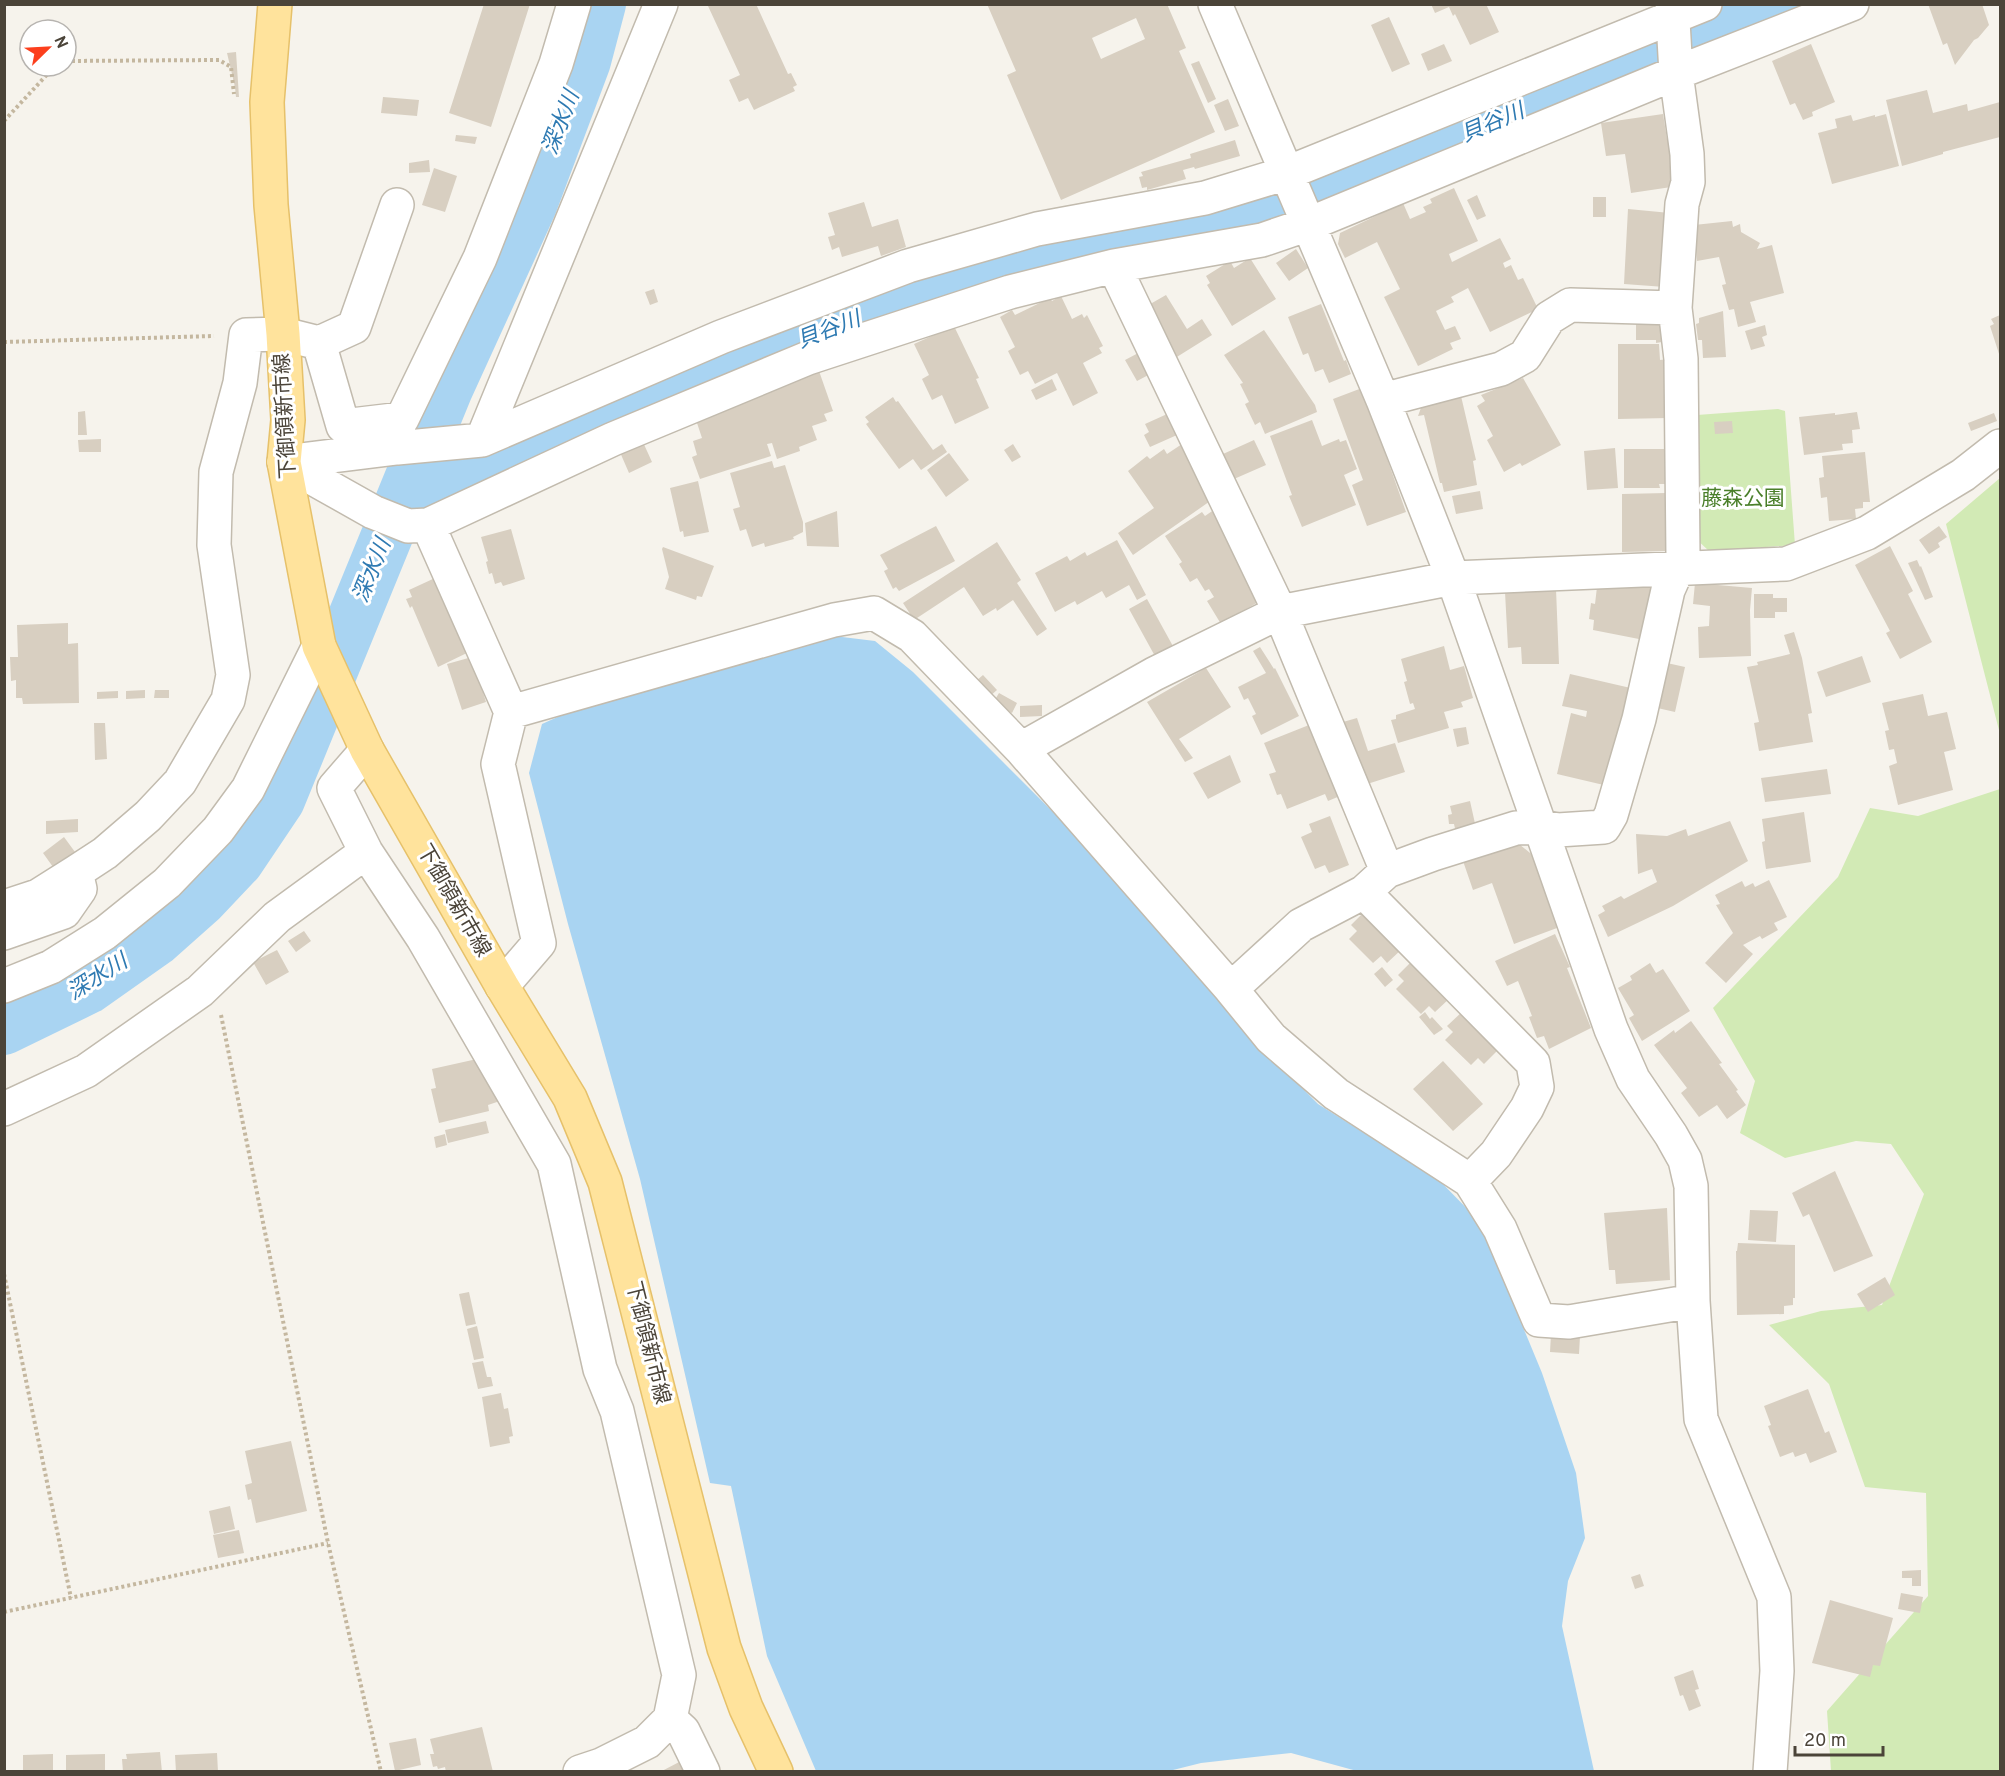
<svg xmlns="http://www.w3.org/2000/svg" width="2005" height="1776" viewBox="0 0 2005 1776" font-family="Overpass,'Noto Sans JP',sans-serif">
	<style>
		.green { fill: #d2eab5 }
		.water { fill: #a9d4f2 }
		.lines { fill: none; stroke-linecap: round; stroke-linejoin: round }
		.river { stroke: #a9d4f2; stroke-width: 52 }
		.building { fill: #d8cfc1; fill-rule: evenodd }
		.minor-casing { stroke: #c2bbae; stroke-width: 36 }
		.major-casing { stroke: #e6c16a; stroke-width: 36 }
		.path { stroke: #c4b79f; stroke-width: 4; stroke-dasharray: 3 3; stroke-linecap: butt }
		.minor { stroke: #fff; stroke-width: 33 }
		.major { stroke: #ffe39c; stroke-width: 33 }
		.labels { text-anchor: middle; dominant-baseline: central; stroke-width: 6; stroke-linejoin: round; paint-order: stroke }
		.street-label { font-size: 21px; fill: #4b4439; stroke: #fff }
		.park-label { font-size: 21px; fill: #4a7f2a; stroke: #fff }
		.water-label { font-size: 22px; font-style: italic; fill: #2e7ab2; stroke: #fff }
	</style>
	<rect width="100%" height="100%" fill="#f6f3ec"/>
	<path class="green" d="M1778 409 1785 411 1795 545 1709 551 1694 537 1697 415Z
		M2000 478V734L1946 524Z
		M2000 789V1771H1831L1827 1711 1928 1596 1926 1493 1865 1487 1829 1384 1769 1325 1821 1311 1882 1305 1924 1194 1891 1144 1856 1141 1785 1158 1740 1133 1755 1081 1713 1008 1838 877 1870 808 1918 816Z"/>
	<path class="water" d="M834 636 875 641 913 672 1144 903 1240 1025 1318 1104 1439 1180 1479 1221 1542 1373 1576 1473 1585 1538 1568 1581 1562 1626 1594 1771H1357L1291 1753 1201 1763 1165 1772 816 1771 767 1656 731 1486 710 1483 640 1179 568 924 529 773 542 724 591 702Z"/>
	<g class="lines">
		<path class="river" d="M1704 35 1787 4
			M1329 194 1657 53
			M398 508 724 370 991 270 1279 212
			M4 1029 88 988 156 940 201 900 238 861 279 800 447 389 531 205 585 61 600 4"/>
	</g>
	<path class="building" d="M484 4H530L491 127 449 113Z
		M712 4H756L788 74 791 73 797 85 793 87 795 91 754 110 748 98 739 102 729 80 740 75 708 6Z
		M987 4H1167L1186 48 1179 51 1215 132 1061 200 1007 75 1016 71ZM1136 18 1145 39 1101 59 1092 38Z
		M1431 4H1486L1499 32 1470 45 1455 14 1453 16 1449 7 1435 13Z
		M1928 4H1982L1989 25 1978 38 1974 40 1955 65 1947 43 1943 45Z
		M1389 17 1410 64 1392 72 1371 25Z
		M1444 44 1452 61 1428 71 1421 54Z
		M1811 44 1835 102 1812 112 1813 116 1803 120 1795 103 1790 105 1772 61Z
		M236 52 239 97H236L235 87 227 53Z
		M1199 61 1216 99 1208 103 1191 64Z
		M1927 90 1933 113 1967 104 1968 111 2000 102V137L1943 152V154L1902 166 1886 100Z
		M383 97 419 100 417 116 381 113Z
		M1228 99 1239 126 1225 131 1214 105Z
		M1663 114 1667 139 1670 138 1678 186 1631 193 1625 154 1606 156 1601 123Z
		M1886 114 1899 166 1832 184 1818 133 1837 128 1835 119 1851 115 1853 121 1875 115V117Z
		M456 135 477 137 475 144 455 141Z
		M1235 140 1240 156 1195 169 1194 167 1183 170 1186 179 1147 190V187L1142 188 1139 177 1143 176 1141 172 1191 158 1190 154Z
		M429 160 430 172 409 173V163Z
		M434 168 457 176 445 212 422 205Z
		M1454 188 1478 241 1449 254 1452 262 1500 238 1511 259 1503 263 1505 268 1511 265 1518 280 1523 278 1538 309 1490 332 1468 288 1451 297 1454 302 1436 311 1445 330 1455 326 1461 339 1450 343 1453 349 1418 366 1384 297 1400 289 1377 242 1345 258 1338 244 1340 233 1403 203 1410 219 1426 212 1423 207 1432 203 1430 199Z
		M1477 195 1486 216 1477 220 1467 200Z
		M1593 197H1606V217H1593Z
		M864 202 872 227 898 219 906 247 881 256 878 246 842 257 839 247 832 250 828 237 835 235 828 213Z
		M1628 209 1670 213 1665 287 1624 284Z
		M1732 221 1733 227 1740 224 1741 232 1760 243 1757 249 1772 245 1784 293 1750 302 1756 322 1738 327 1734 309 1729 310 1722 285 1726 284 1719 257 1697 261 1694 225Z
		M1296 249 1308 268 1289 281 1276 263Z
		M1250 258 1276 299 1232 326 1207 285 1210 283 1206 276 1230 261 1234 268Z
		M654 289 658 302 650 305 645 292Z
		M1166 295 1187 329 1202 319 1212 335 1172 360 1145 307Z
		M1061 296 1072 319 1082 314 1084 318 1087 315 1103 346 1099 348 1102 353 1083 363 1098 393 1073 406 1057 373 1035 384 1028 371 1020 375 1008 351 1015 347 1000 317 1012 310 1015 315 1050 298 1052 301Z
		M1321 304 1344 361 1346 360 1351 374 1329 383 1323 369 1315 372 1308 353 1303 355 1288 317Z
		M1723 311 1726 357 1703 358 1702 340H1698L1696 324 1699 323V318Z
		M2000 315V357L1990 326 1994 324 1991 319Z
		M1636 321H1661L1662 342 1656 343V340H1636Z
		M1765 325 1767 335 1762 337 1765 346 1751 350 1745 331Z
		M954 326 979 378 976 379 989 408 955 424 942 395 932 400 922 379 929 375 914 344Z
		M1264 330 1315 405 1317 412 1265 434 1260 422 1255 425 1245 404 1249 402 1240 384 1243 383 1224 355Z
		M1618 344H1659L1660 360 1668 359V418L1618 419Z
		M1144 350 1156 371 1137 381 1125 360Z
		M819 371 833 411 824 414 827 421 812 426 817 440 799 447 800 451 777 459 772 443 767 444 771 456 700 479 692 457 697 455 693 441 702 438 695 417Z
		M1523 378 1561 445 1522 466 1520 463 1504 472 1487 440 1493 436 1477 406 1485 401 1481 395Z
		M1052 379 1057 390 1036 400 1031 390Z
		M1362 388 1406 512 1367 526 1352 485 1363 480 1333 399Z
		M1461 396 1476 460 1473 461 1477 485 1444 492 1442 483H1440L1424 415 1418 416 1422 405Z
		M893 397 896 402 898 401 933 450 942 444 947 452 921 470 913 459 899 469 866 424 869 422 865 417Z
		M1176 410 1186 431 1150 447 1144 435 1149 432 1145 424Z
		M85 411 87 435H78V412Z
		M1857 412 1860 429 1852 430 1853 443 1842 444 1843 450 1804 455 1799 417 1835 413V415Z
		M1994 413 1997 421 1971 431 1968 423Z
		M1312 420 1322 446 1339 439 1340 442 1346 440 1357 469 1344 475 1356 505 1302 527 1289 496 1292 495 1270 436Z
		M1732 421 1733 433 1715 434 1714 422Z
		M101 439V452H79L78 440Z
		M642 440 652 462 629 473 619 450Z
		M1254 440 1266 465 1234 479 1223 454Z
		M1013 444 1021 457 1012 462 1004 450Z
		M1182 444 1216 497 1133 555 1118 533 1154 508 1128 471 1147 456 1150 459 1164 449 1167 454Z
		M1615 448 1618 488 1587 490 1584 451Z
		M1624 449H1665V484H1659L1660 488H1624Z
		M1865 452 1870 502H1863V508L1855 509 1856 519 1829 521 1827 497 1821 498 1819 478 1824 477 1822 456Z
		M949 453 969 480 946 497 927 470Z
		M772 461 774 468 785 465 803 522V532L793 537 794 539 765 547 764 543 752 547 746 529 740 531 733 509 740 507 730 473Z
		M698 481 709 532 684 537 683 531 680 532 670 488Z
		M1480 491 1483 509 1456 514 1452 496Z
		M1666 493 1667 551 1622 552V494Z
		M1218 507 1260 601 1221 624 1207 601 1214 597 1209 589 1205 591 1197 578 1190 582 1179 564 1182 562 1165 536 1202 512 1205 516Z
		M837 511 839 547 807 546 805 523Z
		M936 526 955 561 899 591 896 587 893 589 884 571 888 569 880 555Z
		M1939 526 1947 537 1938 543 1940 547 1929 554 1919 540Z
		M511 529 525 579 503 586 501 582 495 584 492 573 489 574 486 562 488 561 481 537Z
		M1117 540 1146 595 1137 600 1129 585 1106 598 1102 591 1077 605 1075 601 1055 612 1035 573 1067 556 1070 561 1085 552 1087 556Z
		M997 542 1021 580 1017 583 1047 629 1037 636 1013 600 997 611 996 608 983 616 964 587 914 620 903 603Z
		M1890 546 1913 591 1908 594 1932 642 1900 659 1886 633 1890 631 1855 565Z
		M663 547 714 566 702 597 697 596 696 600 665 589 669 577 662 549Z
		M1917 560 1920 567 1921 566 1933 597 1925 600 1908 563Z
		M435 578 471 651 438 667 412 606 410 608 406 599 412 597 409 590Z
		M1695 583 1752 588 1750 610 1751 656 1699 658 1698 627 1709 626 1710 606 1693 604Z
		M1597 587H1653L1644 640 1593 630 1594 620 1589 619 1591 603 1595 604Z
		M1556 589 1559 664H1522L1521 647 1508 648 1505 592Z
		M1754 594H1773V598H1787V612H1775V618H1754Z
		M1147 599 1174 648 1156 658 1129 609Z
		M68 623V644L78 643 79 703 23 704 22 698H16V680L11 681 10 657H18L17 625Z
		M1794 632 1802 658 1812 713 1808 714 1813 742 1759 751 1754 723 1759 722 1747 667 1758 665 1757 662 1790 654 1784 635Z
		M1444 646 1450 670 1464 666 1473 698 1461 702 1463 707 1444 712 1449 728 1398 743 1391 720 1396 719V715L1415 709 1413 703 1410 704 1404 682 1407 681 1401 659Z
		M1260 647 1274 669 1275 668 1299 716 1261 735 1252 716 1256 714 1248 698 1244 700 1238 687 1266 673 1253 651Z
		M1862 656 1871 682 1826 697 1817 672Z
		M472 657 486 702 462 710 447 664Z
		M1667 663 1685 667 1675 712 1653 707Z
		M1206 668 1231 707 1179 739 1193 758 1185 762 1147 702Z
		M1570 674 1635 689 1608 786 1557 774 1571 713 1586 717 1587 711 1562 706Z
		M983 675 997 690 989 697 976 681Z
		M145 690V698L126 699V691Z
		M155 690H169V698H154Z
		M118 691V698L97 699V692Z
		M999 693 1017 703 1012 713 993 703Z
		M1923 694 1928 716 1947 712 1956 749 1944 752 1953 790 1898 805 1889 766 1897 763 1894 749 1889 750 1885 731 1889 730 1882 703Z
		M1042 705V716L1020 717V706Z
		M1357 718 1368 751 1395 743 1405 772 1364 785 1343 722Z
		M94 723H105L107 759 95 760Z
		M1309 725 1331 780 1333 779 1340 796 1328 801 1325 794 1287 809 1281 794 1277 795 1269 774 1276 772 1264 743Z
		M1466 727 1469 744 1457 747 1453 729Z
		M1230 755 1241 782 1208 799 1193 773Z
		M1827 769 1831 794 1765 802 1761 778Z
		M1470 801 1476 828 1456 833 1454 824H1449L1448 815 1452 814 1450 806Z
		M1804 812 1811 862 1766 869 1762 842 1765 841 1762 819Z
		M1330 816 1349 865 1329 873 1325 865 1315 869 1301 837 1312 832 1309 824Z
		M78 819V832L46 834V821Z
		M1730 821 1748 861 1673 906 1608 937 1598 915 1605 911 1602 906 1621 896 1624 899 1657 882 1652 869 1638 874 1636 834 1667 836 1686 829 1688 836Z
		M64 837 75 852 53 867 43 853Z
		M1519 844 1535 857 1557 928 1514 944 1492 883 1473 890 1463 861Z
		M1769 880 1787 917 1774 923 1778 930 1762 939 1760 936 1743 945 1753 954 1726 983 1705 963 1733 933 1716 905 1720 904 1715 895 1742 881 1745 887 1753 883 1755 887Z
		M1365 911 1402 949 1387 963 1381 956 1373 963 1349 939 1357 931 1351 925Z
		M304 931 311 941 296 952 288 941Z
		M1555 934 1570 967 1567 968 1591 1028 1549 1049 1544 1036 1537 1038 1529 1017 1532 1016 1518 981 1507 986 1495 961Z
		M277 950 289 972 266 985 253 962Z
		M1413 960 1450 998 1435 1012 1429 1006 1421 1014 1396 989 1404 981 1398 975Z
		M1650 963 1656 973 1663 969 1690 1011 1642 1041 1629 1018 1634 1015 1618 988 1632 980 1630 976Z
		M1382 967 1393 980 1385 987 1374 974Z
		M1463 1011 1500 1048 1484 1064 1478 1058 1471 1065 1445 1040 1453 1032 1447 1026Z
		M1425 1012 1430 1019 1432 1017 1443 1029 1434 1035 1419 1017Z
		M1691 1021 1722 1063 1719 1064 1738 1090 1736 1091 1746 1105 1727 1119 1717 1105 1699 1117 1681 1093 1687 1088 1654 1045 1674 1030 1675 1033Z
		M477 1059 481 1072 500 1101 488 1105 489 1111 439 1123 431 1089 436 1088 432 1069Z
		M1443 1061 1483 1104 1453 1131 1413 1089Z
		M486 1121 489 1133 448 1143 445 1130Z
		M445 1134 447 1145 436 1148 434 1137Z
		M1835 1171 1873 1256 1834 1272 1809 1214 1803 1217 1792 1193Z
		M1667 1208 1670 1280 1616 1284 1615 1270H1609L1604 1213Z
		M1750 1210 1778 1211 1776 1242 1748 1240Z
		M1738 1243 1795 1245V1298H1793V1305L1784 1306V1314L1737 1315 1736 1251H1737Z
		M1885 1277 1895 1295 1868 1312 1857 1294Z
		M469 1292 476 1324 466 1326 459 1294Z
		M477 1326 484 1358 474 1360 467 1329Z
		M1551 1334 1580 1336 1579 1354 1550 1352Z
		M483 1361 487 1377H491L493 1386 478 1389 472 1363Z
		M1808 1389 1825 1433 1829 1431 1837 1452 1810 1463 1806 1453 1795 1457 1793 1452 1780 1457 1768 1426 1771 1425 1764 1406Z
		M501 1393 504 1409 508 1408 513 1436 509 1437 510 1443 490 1447 482 1397Z
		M291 1441 307 1511 256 1523 251 1499 248 1500 245 1485 252 1483 245 1451Z
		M230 1506 235 1529 214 1534 209 1511Z
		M239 1530 244 1553 218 1558 213 1535Z
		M1921 1570V1586H1912V1578H1902V1571Z
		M1640 1574 1644 1586 1635 1589 1631 1577Z
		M1901 1593 1923 1597 1920 1613 1898 1609Z
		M1830 1600 1893 1618 1880 1666 1873 1665 1870 1677 1812 1663Z
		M1693 1670 1699 1689 1695 1690 1701 1706 1689 1711 1683 1695 1680 1696 1674 1677Z
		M482 1727 493 1772H446L445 1767 438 1769 437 1766 433 1767 430 1754H434L430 1739Z
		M416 1738 421 1765 395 1771 389 1743Z
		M160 1752 162 1772H123L122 1759H127L126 1754Z
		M217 1753 218 1772H176L175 1755Z
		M53 1754V1772H23V1755Z
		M105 1754V1772H66V1755Z
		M683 1760 689 1772H660Z"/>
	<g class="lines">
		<defs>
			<path id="minor" d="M1215 4 1383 400 1453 578 1611 1029 1633 1079 1671 1135 1685 1160 1691 1186 1693 1301 1701 1419 1774 1597 1777 1671 1770 1772
				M1114 266 1280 612 1387 871 1364 892 1301 925 1231 989
				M319 343 354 327 397 205
				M1383 400 1501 369 1525 356 1549 318 1570 305 1675 308
				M482 440 661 4
				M284 462 373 512 408 526 428 525 613 439 808 358 1010 292 1114 266 1262 240 1309 224 1676 73 1852 4
				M284 462 397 448 482 440 721 337 908 266 1037 229 1205 198 1287 173 1705 4
				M428 525 511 712 498 764 539 943 502 986
				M511 712 834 620 874 613 912 636 1021 749 1231 989 1271 1038 1336 1094 1470 1181 1500 1229 1539 1320 1569 1322 1693 1301
				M1021 749 1154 674 1280 612 1453 578 1786 564 1867 533 1963 475 2000 446
				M367 750 334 788 366 852 423 938 554 1164 600 1369 617 1411 679 1675 670 1719 647 1742 601 1765 580 1772
				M1387 871 1433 854 1516 828 1541 827 1558 830 1604 827 1611 815 1639 719 1668 590 1683 556 1681 359 1675 308 1682 204 1688 182 1687 154 1676 73 1672 4
				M1364 892 1533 1063 1537 1087 1527 1108 1496 1154 1470 1181
				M4 907 38 896 76 872 105 853 148 816 180 782 228 700 233 675 214 545 216 472 240 383 246 335 283 334 319 343 343 426 402 419 480 258 556 64 574 4
				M4 933 64 912 80 889 76 872
				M4 986 51 967 105 933 167 883 218 830 248 789 319 646
				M4 1109 86 1071 200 991 277 917 366 852
				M670 1719 683 1731 703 1772"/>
			<path id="major" d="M275 4 267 102 271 205 283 334 288 420 284 462 319 646 367 750 502 986 570 1098 605 1182 724 1648 746 1708 776 1772"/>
		</defs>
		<use href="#minor" class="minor-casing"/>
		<use href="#major" class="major-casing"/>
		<path class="path" d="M66 61 219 60 231 67 234 94
			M4 121 55 66
			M4 342 214 336
			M221 1015 328 1543 381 1772
			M4 1274 71 1598
			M4 1612 328 1543"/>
		<use href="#minor" class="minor"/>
		<use href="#major" class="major"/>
	</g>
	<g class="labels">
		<g class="street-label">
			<text transform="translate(286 416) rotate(-93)">下御領新市線</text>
			<text transform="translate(453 901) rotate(60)">下御領新市線</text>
			<text transform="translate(647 1343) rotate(76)">下御領新市線</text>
		</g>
		<g class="park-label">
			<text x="1743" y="499">藤森公園</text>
		</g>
		<g class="water-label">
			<text transform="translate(562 123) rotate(-69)">深水川</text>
			<text transform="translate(1493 124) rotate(-23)">貝谷川</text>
			<text transform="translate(829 331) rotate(-21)">貝谷川</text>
			<text transform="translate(373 571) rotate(-68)">深水川</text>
			<text transform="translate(98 978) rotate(-32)">深水川</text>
		</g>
	</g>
	<rect width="2005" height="1776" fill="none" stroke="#4b4439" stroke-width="12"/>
	<g transform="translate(48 48) rotate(66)"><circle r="28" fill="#ffffff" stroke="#b7b4b0" stroke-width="1.5"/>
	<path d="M0-4.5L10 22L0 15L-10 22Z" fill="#fc3f1d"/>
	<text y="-9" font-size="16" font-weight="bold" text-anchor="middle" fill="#4b4439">N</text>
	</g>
	<path d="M1795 1746v9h88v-9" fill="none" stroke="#4b4439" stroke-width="3"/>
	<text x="1804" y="1746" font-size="18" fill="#4b4439" stroke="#ffffff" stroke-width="4.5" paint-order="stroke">20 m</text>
</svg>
